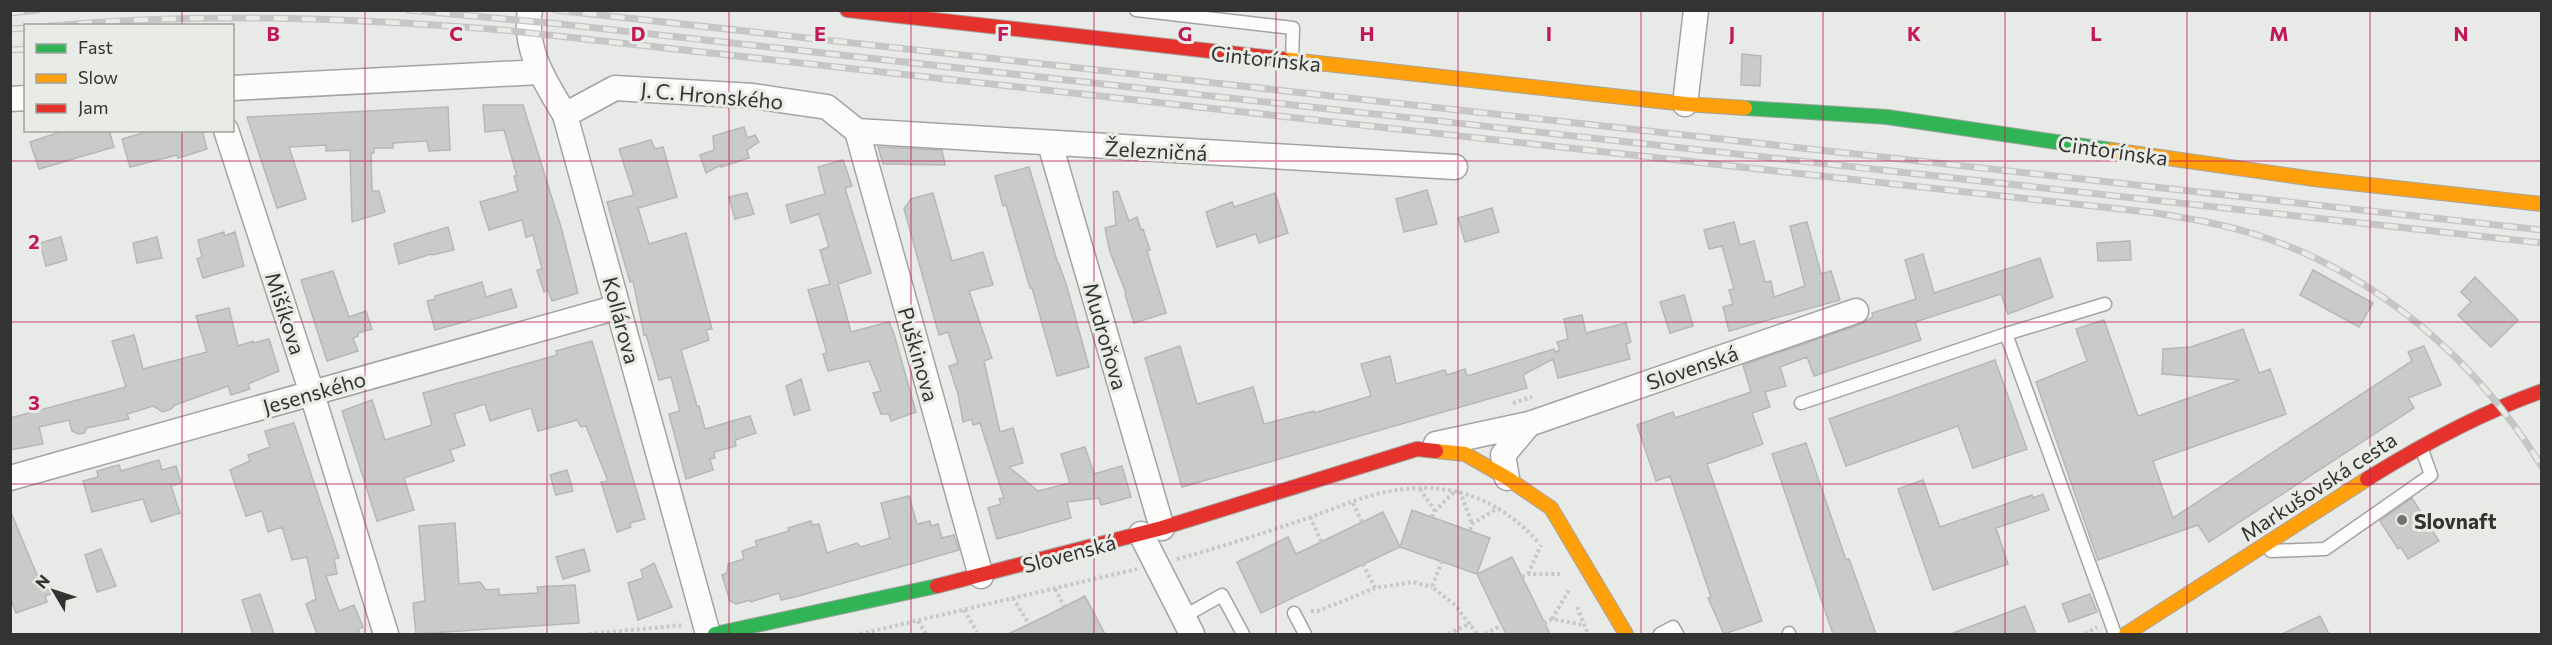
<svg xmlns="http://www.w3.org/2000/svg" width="2552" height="645" viewBox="0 0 2552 645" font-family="Commissioner,sans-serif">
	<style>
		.building { fill: #c9cbc8; stroke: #b7b8b6; stroke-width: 1.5 }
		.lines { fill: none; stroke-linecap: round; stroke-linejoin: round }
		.lane-casing { stroke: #a3a4a2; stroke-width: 15 }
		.street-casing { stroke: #a3a4a2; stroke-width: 27 }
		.fast-casing { stroke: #a3a4a2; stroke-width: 16 }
		.slow-casing { stroke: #a3a4a2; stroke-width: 16 }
		.jam-casing { stroke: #a3a4a2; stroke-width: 16 }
		.path { stroke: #c8c8c8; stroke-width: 4; stroke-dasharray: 3 3; stroke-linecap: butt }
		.lane { stroke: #fcfcfb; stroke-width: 12 }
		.street { stroke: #fcfcfb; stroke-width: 24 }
		.fast { stroke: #30b455; stroke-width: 14 }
		.slow { stroke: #ff9f0a; stroke-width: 14 }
		.jam { stroke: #e5322d; stroke-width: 14 }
		.rail-casing { stroke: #c6c6c6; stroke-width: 7 }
		.rail { stroke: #e8ebe6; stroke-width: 4.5; stroke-dasharray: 14; stroke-linecap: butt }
		.grid { fill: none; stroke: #c2185b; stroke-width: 1.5; stroke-opacity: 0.55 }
		.poi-dot { fill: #727471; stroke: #e8ebe6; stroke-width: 2 }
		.labels { text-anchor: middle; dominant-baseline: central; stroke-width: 6; stroke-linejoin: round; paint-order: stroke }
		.street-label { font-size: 21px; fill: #333432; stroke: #e8ebe6 }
		.poi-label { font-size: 21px; font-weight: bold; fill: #333432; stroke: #e8ebe6; text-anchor: start }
		.grid-label { font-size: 20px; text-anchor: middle; font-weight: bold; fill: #c2185b; stroke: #e8ebe6; stroke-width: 6; stroke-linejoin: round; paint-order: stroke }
	</style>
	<rect width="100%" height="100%" fill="#e8eae7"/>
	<path class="building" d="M1742 54 1761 56 1760 86 1741 85Z
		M483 105H523L561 227 578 293 552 301 548 290 544 292 537 270 542 269 533 235 526 237 522 220 489 230 480 202 518 191 514 176H517L504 130 485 132Z
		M448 107 450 150 429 151 427 141 393 143V148H374V153H371L372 191H379L385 212 352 222 350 150 326 151V145L289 147 306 199 277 208 247 117Z
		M744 127 747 138 755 135 759 142 747 150 749 158 721 167V165L706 173 700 155 714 150 713 136Z
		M66 130H109L114 147 39 169 30 142Z
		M153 130H202L207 149 178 158 177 155 130 167 122 139Z
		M651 140 655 149 663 147 677 197 638 208 649 244 686 233 712 329 706 330 709 340 681 350 697 406H699L705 429 750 416 756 433 735 440 736 446 714 452 715 458 710 459 713 470 686 479 669 414 680 411 671 377 659 380 646 334 644 335 633 281 630 282 607 202 634 195 619 149Z
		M878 147 942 150 945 165 883 164Z
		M843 160 852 186 845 188 871 273 838 284 851 332 889 322 894 334 916 412 891 421 889 414H881L873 393 881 391 869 361 828 371 823 354 827 353 808 290 830 284 820 250 829 247 819 214 791 223 786 205 825 194 818 167Z
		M1029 167 1058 264H1059L1067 287 1089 367 1057 376 1032 288H1030L1006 205 1003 206 995 176Z
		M1427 190 1437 224 1404 232 1396 199Z
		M1118 191 1129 221 1137 217 1141 230 1143 229 1150 250 1147 251 1166 313 1134 323 1125 294 1126 293 1110 252 1105 228 1116 225 1113 192Z
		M747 193 754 214 735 219 729 197Z
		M933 193 952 261 983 252 993 285 969 291 992 358 984 361 1000 432 1013 428 1023 463 1009 467 1038 491 1070 483 1061 454 1085 447 1094 474 1122 466 1131 497 1101 505 1099 498 1067 502 1071 518 997 539 988 508 1001 504 999 499 1004 498 980 423 973 425 972 419 963 422 958 394 949 366 958 363 948 332 939 335 904 209 911 199Z
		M1275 193 1288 233 1259 243 1256 234 1217 247 1206 212 1232 202 1234 207Z
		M1492 208 1499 232 1465 242 1458 218Z
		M1734 222 1740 245 1754 241 1765 282 1771 281 1774 297 1805 286 1790 226 1807 222 1821 274 1831 271 1840 300 1729 331 1723 307 1733 304 1729 290 1734 289 1722 246 1709 249 1704 230Z
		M448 227 454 250 432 255 431 254 399 264 394 244Z
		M224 232V236L235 232 244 266 203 278 197 259 202 257 198 240Z
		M61 237 67 260 46 266 40 243Z
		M157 237 162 258 137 263 133 243Z
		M2130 241 2131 260 2098 261 2097 243Z
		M1923 254 1934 293 2040 258 2053 297 2008 314 2001 294 1915 322 1921 340 1814 376 1807 357 1780 367 1786 386 1765 392 1770 407 1752 413 1763 444 1707 464 1762 621 1724 634 1708 598 1711 597 1670 476 1656 481 1637 425 1673 412 1675 418 1751 392 1743 365 1861 324 1873 317 1872 313 1916 299 1905 260Z
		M2313 270 2373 303 2359 327 2300 295Z
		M333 271 349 317 366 311 372 329 358 333V336L353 338 358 351 327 361 301 280Z
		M2475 277 2518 320 2491 347 2458 315 2471 302 2461 292Z
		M482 282 486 297 511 289 517 307 435 330 427 301 435 299V296Z
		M1684 295 1693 326 1670 333 1660 302Z
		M229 308 238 346 253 341V343L269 339 279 371 248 384 250 389 231 395 228 386 175 405 171 409 163 412 153 406 127 414 129 419 87 428 84 433 78 434 72 431 69 420 39 427 43 444 10 450V418L126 387 112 341 134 335 143 369 207 352 196 316Z
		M1582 315 1586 333 1626 323 1631 342 1626 344 1630 359 1558 378 1553 359 1523 375 1527 388 1182 487 1145 358 1180 346 1197 404 1253 387 1264 424 1314 411V413L1371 396 1361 364 1390 356 1396 384 1445 370 1447 375 1465 369 1467 376 1554 349 1555 352 1560 350 1557 342 1568 339 1564 319Z
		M2104 320 2138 416 2240 380 2162 374 2163 349 2191 347 2243 329 2259 373 2270 369 2286 414 2153 461 2173 518 2412 361 2408 352 2424 346 2441 385 2408 398 2414 408 2209 542 2198 525 2098 560 2036 382 2087 361 2076 329Z
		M592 341 645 519 630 523 631 527 617 532 601 482 608 481 586 426 581 427 577 420 538 431 531 408 490 421 485 404 454 414 465 445 450 450 454 461 404 478 414 510 377 521 342 411 372 400 385 440 432 425 423 393 557 355 556 351Z
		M1995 360 2027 449 1973 468 1958 426 1846 466 1829 419Z
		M801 379 810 410 794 415 786 386Z
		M294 423 339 558 334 559 337 574 326 576 339 611 354 605 363 627 358 629 360 634H317L306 604 316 599 307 557 292 560 282 527 268 532 262 511 246 516 230 470 250 461 248 455 270 447 265 431Z
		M1806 443 1846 560 1849 559 1876 634H1833L1772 454Z
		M159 460 162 470 176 466 181 483 171 486 180 513 151 522 143 499 92 512 83 481 98 477 97 471 119 465 121 471Z
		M567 470 573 491 556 495 550 475Z
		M1923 480 1940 527 2032 495 2033 498 2043 494 2049 510 1996 528 2008 564 1933 590 1898 489Z
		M909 496 917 524 930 521 931 526 938 524 942 538 954 535 959 550 795 597 781 600 779 593 751 602V600L736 604 730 601 722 575 727 573 728 564 744 559 742 551 757 546 755 541 789 531 788 528 811 521 812 525 819 524 827 553 857 543 861 547 890 538 881 503Z
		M2412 498 2439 541 2408 559 2401 547 2398 549 2380 521Z
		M10 510 39 580 47 577 53 593 45 596 47 602 16 613 10 597Z
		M1412 510 1490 538 1477 574 1400 547Z
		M1383 512 1400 547 1261 613 1237 562 1288 537 1296 554Z
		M455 523 459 584 480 582 486 590 499 589V595L538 593 537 587 575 585 579 623 416 634 413 603 425 601 419 526Z
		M101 549 116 586 97 592 85 555Z
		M584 549 590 571 563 579 556 557Z
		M1512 557 1534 601 1550 634H1506L1498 618 1477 574Z
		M654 563 672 607 638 620 628 583 643 578 641 570Z
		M260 594 274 634H253L242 600Z
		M2090 594 2097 612 2069 622 2062 604Z
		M1085 596 1105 634H1008L1048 615Z
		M2025 606 2036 634H1953V633Z
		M2320 616 2329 634H2282Z"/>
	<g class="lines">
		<defs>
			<path id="lane" d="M1136 10 1293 28 1292 60
				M2006 334 2105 304
				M1801 403 2006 334 2115 634
				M2271 551 2325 549 2431 475 2421 447
				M1294 613 1305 634
				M1183 617 1222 595 1243 634
				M1789 633V634
				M1660 634 1673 627 1677 634"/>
			<path id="street" d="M530 10C523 50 546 83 565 115L708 634
				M232 88 540 72
				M10 99 26 98
				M1685 104 1696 10
				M565 115 615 88 753 96 827 107 857 131
				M226 130 308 381 386 634
				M857 131 1455 167
				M857 131 981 576
				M1050 144 1162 528
				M1436 444 1529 424 1856 311
				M10 478 618 307
				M1507 478 1503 455 1529 424
				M1141 534 1192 634"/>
			<path id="fast" d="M1745 108 1887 117 2111 150
				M715 634 937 586"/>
			<path id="slow" d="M1282 59 1685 104 1745 108
				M2111 150 2314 179 2542 204
				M1436 451 1465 454 1507 478 1551 508 1626 634
				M2126 634 2367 479"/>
			<path id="jam" d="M847 10 1282 59
				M2367 479C2423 444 2480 413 2542 391
				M937 586 1162 528 1417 449 1436 451"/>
		</defs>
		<use href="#lane" class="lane-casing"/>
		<use href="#street" class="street-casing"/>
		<use href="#fast" class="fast-casing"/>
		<use href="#slow" class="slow-casing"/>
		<use href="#jam" class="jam-casing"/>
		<path class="path" d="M1513 403 1532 397
			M1420 489 1435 511
			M1460 491 1472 524
			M1353 503 1362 522
			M1310 517 1321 541
			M1432 517 1435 511 1455 491
			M1470 530 1472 524 1498 508
			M1177 559C1221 547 1264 533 1308 518 1331 510 1354 500 1377 494 1440 478 1495 494 1538 542
			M1442 561 1432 587 1455 605 1477 634
			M1363 564 1375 588 1413 582 1432 587
			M1528 574 1541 545
			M1522 577 1528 574H1560
			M1055 589 1064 606
			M1013 598 1029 624
			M1577 607 1588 634
			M964 610 977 632
			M1311 611H1318L1375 588
			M1552 619 1569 590
			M918 621 926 634
			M1544 623 1552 619 1584 625
			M589 634 684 625
			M860 634 1137 569
			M1448 634 1471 623
			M1485 634 1502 625
			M2085 634 2097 627"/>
		<use href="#lane" class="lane"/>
		<use href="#street" class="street"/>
		<use href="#fast" class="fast"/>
		<use href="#slow" class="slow"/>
		<use href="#jam" class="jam"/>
		<defs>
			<path id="rail" d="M408 10 560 24 2542 243
				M555 10 2542 230
				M10 13 38 10
				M50 26C202 12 352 18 503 30L2156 213C2192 219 2228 225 2263 237 2380 276 2478 362 2542 467
				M10 29 26 28
				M10 50 26 49"/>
		</defs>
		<use href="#rail" class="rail-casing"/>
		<use href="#rail" class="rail"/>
	</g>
	<path class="grid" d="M182 10V26M365 10V634M547 10V634M729 10V634M911 10V634M1094 10V634M1276 10V634M1458 10V634M1641 10V634M1823 10V634M2005 10V634M2187 10V634M2370 10V634M182 130V634M10 161H2542M10 322H2542M10 484H2542"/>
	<circle class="poi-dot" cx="2402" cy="520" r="6"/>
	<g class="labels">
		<g class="street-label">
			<text transform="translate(1266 58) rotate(6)">Cintorínska</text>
			<text transform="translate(712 95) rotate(5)">J. C. Hronského</text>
			<text transform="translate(1156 150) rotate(3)">Železničná</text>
			<text transform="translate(2113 150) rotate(8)">Cintorínska</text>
			<text transform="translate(286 313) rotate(72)">Mišíkova</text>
			<text transform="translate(622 320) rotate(75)">Kollárova</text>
			<text transform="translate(1106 336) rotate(74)">Mudroňova</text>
			<text transform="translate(919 354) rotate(74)">Puškinova</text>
			<text transform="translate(1692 367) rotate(-19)">Slovenská</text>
			<text transform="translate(314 392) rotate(-16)">Jesenského</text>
			<text transform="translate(2318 486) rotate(-33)">Markušovská cesta</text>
			<text transform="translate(1069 553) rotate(-15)">Slovenská</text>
		</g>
		<g class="poi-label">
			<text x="2414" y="520">Slovnaft</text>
		</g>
	</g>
	<g class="grid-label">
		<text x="273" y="41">B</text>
		<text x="456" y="41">C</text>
		<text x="638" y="41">D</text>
		<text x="820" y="41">E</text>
		<text x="1003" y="41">F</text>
		<text x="1185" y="41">G</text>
		<text x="1367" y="41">H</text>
		<text x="1549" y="41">I</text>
		<text x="1732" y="41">J</text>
		<text x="1914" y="41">K</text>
		<text x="2096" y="41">L</text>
		<text x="2279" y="41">M</text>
		<text x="2461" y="41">N</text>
		<text x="34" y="249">2</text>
		<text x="34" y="410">3</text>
	</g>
	<rect width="2552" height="645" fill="none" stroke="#333432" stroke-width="24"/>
	<rect x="24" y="24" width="210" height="108" fill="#e8ebe6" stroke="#a0a29e" stroke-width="1.5"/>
	<rect x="36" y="44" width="30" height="9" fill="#30b455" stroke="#a0a29e" stroke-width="1.5"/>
	<text x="78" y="54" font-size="18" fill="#333432">Fast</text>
	<rect x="36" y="74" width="30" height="9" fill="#ff9f0a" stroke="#a0a29e" stroke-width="1.5"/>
	<text x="78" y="84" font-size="18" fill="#333432">Slow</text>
	<rect x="36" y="104" width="30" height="9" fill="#e5322d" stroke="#a0a29e" stroke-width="1.5"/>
	<text x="78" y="114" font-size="18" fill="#333432">Jam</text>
	<g transform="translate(54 591) rotate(309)" stroke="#e8ebe6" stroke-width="4.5" paint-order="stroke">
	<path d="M0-4.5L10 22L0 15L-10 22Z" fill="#333432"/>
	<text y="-9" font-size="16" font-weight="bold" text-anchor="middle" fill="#333432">N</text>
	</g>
</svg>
